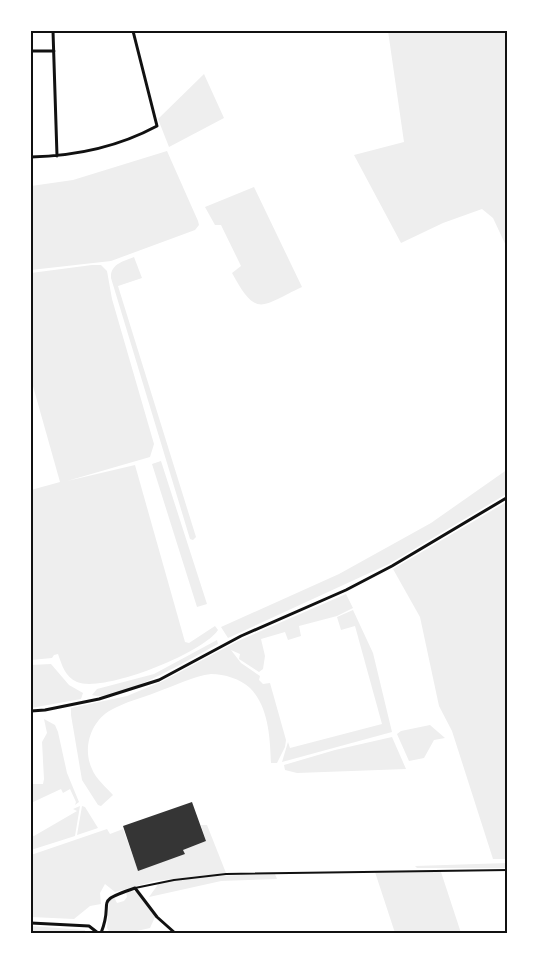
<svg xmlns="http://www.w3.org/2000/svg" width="539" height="964" viewBox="0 0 539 964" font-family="'Fira Sans',sans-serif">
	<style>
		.green { fill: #eee }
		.building { fill: #353535 }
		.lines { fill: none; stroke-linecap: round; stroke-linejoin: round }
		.service { stroke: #111; stroke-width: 2 }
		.minor { stroke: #111; stroke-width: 3 }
		.neatline { fill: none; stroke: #111; stroke-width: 2 }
	</style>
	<rect width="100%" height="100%" fill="#fff"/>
	<path class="green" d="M388 31H508V250L493 218 482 209 443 223 401 243 354 155 404 142Z
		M204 74 224 118 169 147 158 119Z
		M167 151 198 221 199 225 195 230 111 261 31 270V186L73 180Z
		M254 187 302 287C261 306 257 319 232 273L241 266 221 225H215L205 207Z
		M134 257 142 278 118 286 196 537 193 540 190 539 111 278C110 264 124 261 134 257Z
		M92 265H101L107 271 112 299 154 444 150 457 67 481 135 465 185 642 189 643 215 626 218 630C203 653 104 693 77 682 65 677 62 665 58 654L54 655 52 658 31 660V490L60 482 31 379V273Z
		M161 461 207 604 197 607 152 464Z
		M508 469V493L389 564 228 638 221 627 339 574 431 523Z
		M508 501V859H493L452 731 439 706 420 617 393 569Z
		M346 594 353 608 337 616 299 626 301 636 288 640 285 632 261 639 265 656 263 669 259 672 239 659 240 654 231 650 241 663 260 676 259 680 263 684 270 683 286 740 285 747 277 763H271C270 739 269 707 250 688 240 679 225 674 211 674 194 676 174 686 157 692 142 698 125 702 111 710 91 721 82 748 92 769 96 779 106 787 113 795L101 806 98 805 82 780 71 715V708L127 696 163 681 238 641Z
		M353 610 373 653 392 732 282 762 288 742 290 748 382 724 355 626 341 630 337 617Z
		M217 640 218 644C193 657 118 703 92 695L97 689 154 674Z
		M51 664 69 685 83 693 81 699 31 708V665Z
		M44 719 55 725 58 732 67 773 79 802 75 805 76 802 70 789 63 793 61 789 31 803V784H43L44 779 42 742 47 733Z
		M430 725 445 738 434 740 424 758 409 761 397 734 401 731Z
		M392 737 406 769 297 773 285 770 284 765 335 750Z
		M80 806 75 836 31 850V835L34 836 77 811 73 809Z
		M82 806 85 807 98 828 77 835Z
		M201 825H207L226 873 155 881 115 892 105 884 100 893 101 904 90 906 74 919 31 917V855L107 829 110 834 123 829 138 870 185 854 183 850 206 841Z
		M508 863V868H417L415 866Z
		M375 872H441L461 933H395Z
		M275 874 277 879 221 881 149 897 159 883C198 876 236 875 275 874Z
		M131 891 137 892 155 917 150 928 128 933H110L107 928 109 901 114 897 117 903 124 901 127 897 126 892Z
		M31 926 85 930V933L31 931Z"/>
	<path class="building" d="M192 802 206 841 183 850 185 854 138 871 123 826Z"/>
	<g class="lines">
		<path class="service" d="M135 888 174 880 226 874 508 870"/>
		<path class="minor" d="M53 31 57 156
			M31 51H54
			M31 157C75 156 118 147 157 126L133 31
			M31 711 45 710 99 699 159 680 241 636 346 590 392 566 508 497
			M31 923 89 926 98 933
			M101 933C115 899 91 903 135 888L157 917 175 933"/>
	</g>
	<rect width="539" height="964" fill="none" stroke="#ffffff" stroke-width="65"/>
	<rect x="32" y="32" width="474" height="900" class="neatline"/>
</svg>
